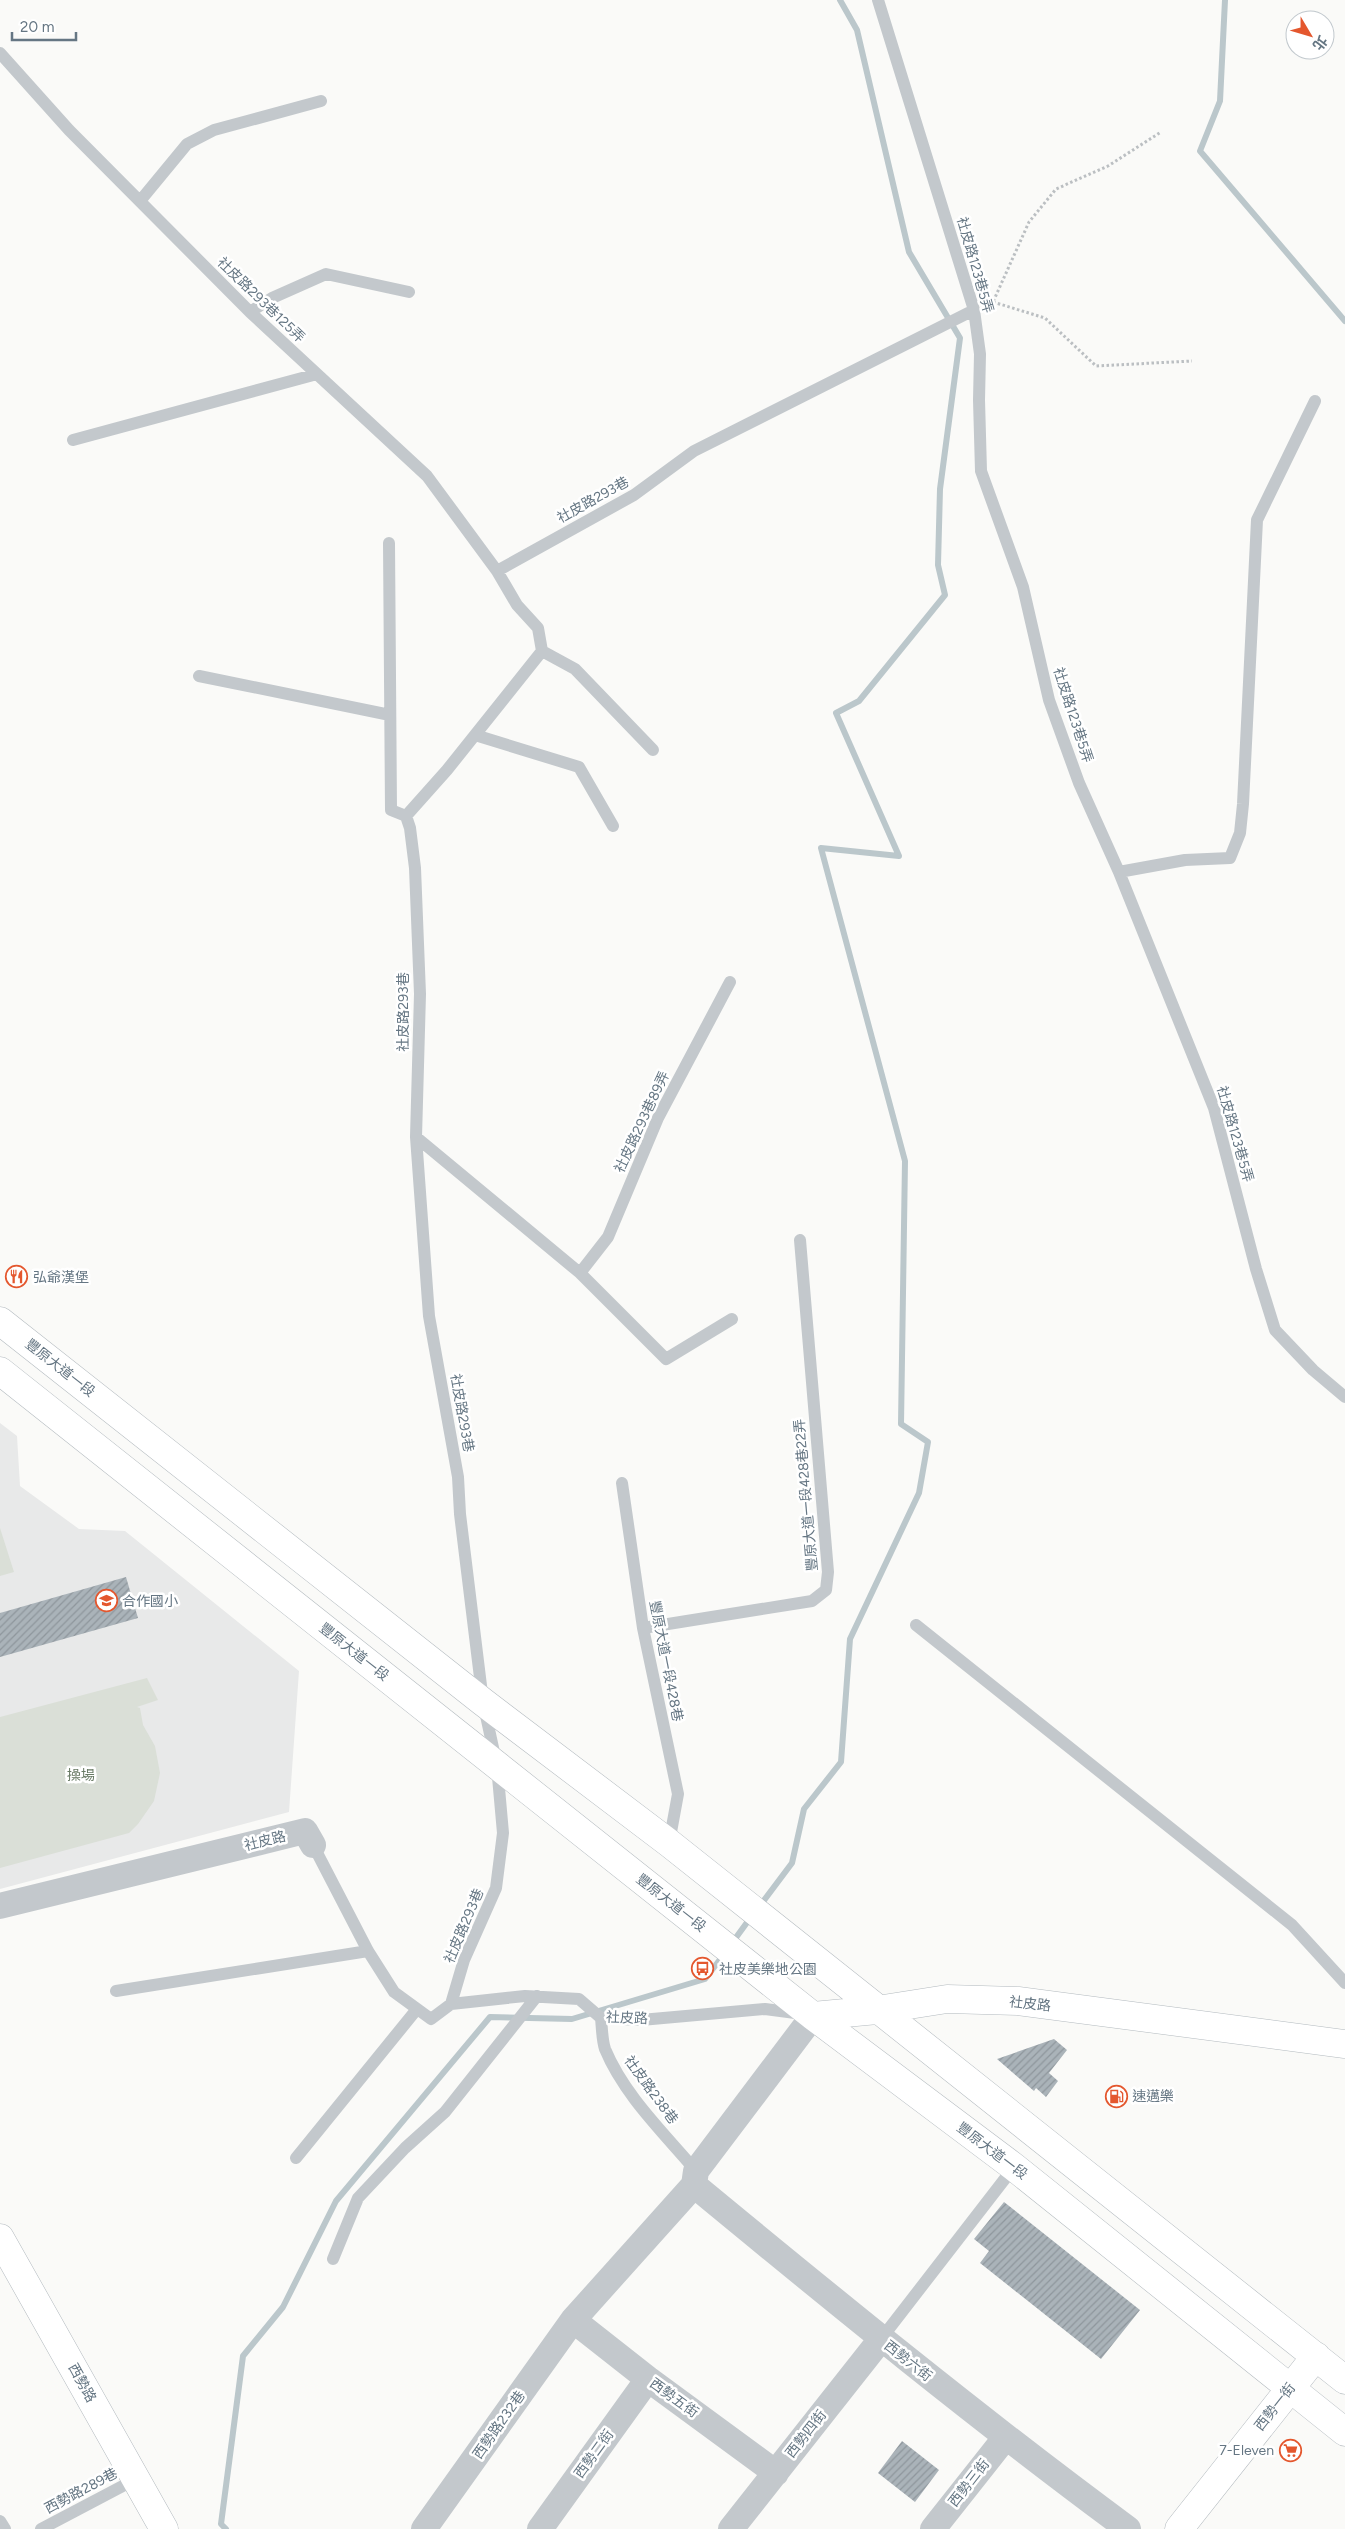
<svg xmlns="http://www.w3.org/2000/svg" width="1345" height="2529" viewBox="0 0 1345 2529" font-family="Figtree,'Noto Sans TC',sans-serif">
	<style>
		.built { fill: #e8e9e9 }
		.green { fill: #dadfd7 }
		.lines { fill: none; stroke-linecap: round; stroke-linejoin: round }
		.stream { stroke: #bbc7cb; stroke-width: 6 }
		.building { fill: url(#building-hatch) }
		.secondary-casing { stroke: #b3babf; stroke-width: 29 }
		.path { stroke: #bbbfc2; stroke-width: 3; stroke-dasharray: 2.5 2.5; stroke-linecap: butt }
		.lane { stroke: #c3c8cc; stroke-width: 12 }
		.street { stroke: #c3c8cc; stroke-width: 26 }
		.secondary { stroke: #fff; stroke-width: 28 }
		.labels { text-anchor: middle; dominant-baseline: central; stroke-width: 5; stroke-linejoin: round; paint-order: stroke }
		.street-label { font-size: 14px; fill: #657683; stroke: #fff }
		.poi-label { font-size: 14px; fill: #657683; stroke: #fff; text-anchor: start }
		.park-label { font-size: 14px; fill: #687a64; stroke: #fff }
	</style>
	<defs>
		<pattern id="building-hatch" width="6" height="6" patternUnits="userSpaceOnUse" patternTransform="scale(1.25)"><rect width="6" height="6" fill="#aab3b9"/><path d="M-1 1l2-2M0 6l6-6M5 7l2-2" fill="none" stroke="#8e969c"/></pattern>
	</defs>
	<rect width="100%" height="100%" fill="#fafaf8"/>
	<path class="built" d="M0 1423 17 1436 20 1486 79 1529 125 1531 299 1671 289 1812 0 1889Z"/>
	<path class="green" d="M0 1528 14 1572 0 1576Z
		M147 1678 158 1700 137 1707 140 1708 143 1725 155 1746 160 1773 154 1801 138 1824 129 1833 0 1868V1717Z"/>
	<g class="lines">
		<path class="stream" d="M1225 0 1220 101 1200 151 1345 321
			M759 1907 792 1863 804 1809 841 1762 850 1639 919 1493 928 1442 901 1424 905 1161 821 848 899 856 836 713 859 701 945 595 938 565 940 489 960 338 909 252 857 30 840 0
			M732 1943 751 1917
			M226 2529 221 2524 243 2356 283 2307 336 2201 490 2017 572 2019 705 1979 725 1953"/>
	</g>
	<path class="building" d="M126 1577 138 1618 0 1657V1613Z
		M1054 2039 1067 2050 1049 2073 1058 2081 1046 2097 1036 2088 1034 2091 997 2059Z
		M1004 2202 1140 2310 1101 2359 980 2263 989 2251 974 2239Z
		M902 2441 939 2470 915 2502 878 2473Z"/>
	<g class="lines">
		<defs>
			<path id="secondary" d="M0 1321 483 1702 669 1843 1345 2380
				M0 1371 813 2016 1014 2167 1345 2432
				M813 2016 877 2010 947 1999 1018 2001 1345 2044
				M0 2238 164 2529
				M1179 2529 1316 2356"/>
		</defs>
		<use href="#secondary" class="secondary-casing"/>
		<path class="path" d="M993 302 1045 318 1096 366 1192 361
			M989 303 993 302 1029 222 1056 189 1108 166 1161 132"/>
		<path class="lane" d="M878 0 974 310 980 354 979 400 981 471 1023 587 1049 700 1079 783 1119 872 1214 1108 1256 1269 1275 1330 1313 1370 1345 1397
			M0 53 69 130 250 312 427 476 497 571 517 605 538 628 542 651 447 770 406 816 410 828 415 868 420 994 416 1137 429 1316 458 1477 460 1514 483 1702 497 1766 503 1833 496 1888 464 1960 451 2004
			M140 201 187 144 214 130 321 101
			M250 312 272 298 326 274 409 292
			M73 440 317 374
			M389 543 391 810 406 816
			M497 571 634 495 694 451 974 310
			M542 651 575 669 653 750
			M199 676 390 715
			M475 735 579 767 613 826
			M1119 872 1185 860 1230 858 1240 833 1243 804 1257 520 1315 401
			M730 982 658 1118 608 1237 580 1273 666 1359 732 1319
			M416 1137 580 1273
			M622 1483 643 1628 678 1794 669 1843
			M916 1625 1292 1925 1345 1983
			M643 1628 812 1601 826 1590 828 1572 800 1240
			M313 1845 368 1951 394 1992 431 2019 451 2004 525 1996 579 1999 601 2018 641 2020 765 2009 803 2014
			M116 1991 368 1951
			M601 2018C602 2028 602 2040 605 2049 624 2095 664 2133 696 2171
			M296 2158 417 2009
			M333 2259 358 2198 405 2148 445 2112 537 1996
			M881 2339 1014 2167
			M0 2521 5 2529
			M41 2529 136 2479"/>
		<path class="street" d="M0 1906 305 1831 313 1845
			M694 2185C837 2303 979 2419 1128 2529
			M573 2320 648 2379 776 2473
			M424 2529 573 2320 694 2185 696 2171 813 2016
			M540 2529 648 2379
			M731 2529 881 2339
			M933 2529 1005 2438"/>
		<use href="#secondary" class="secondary"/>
	</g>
	<defs>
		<symbol id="restaurant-ring" viewBox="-11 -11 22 22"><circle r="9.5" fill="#fff" stroke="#e4572e" stroke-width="1.5"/><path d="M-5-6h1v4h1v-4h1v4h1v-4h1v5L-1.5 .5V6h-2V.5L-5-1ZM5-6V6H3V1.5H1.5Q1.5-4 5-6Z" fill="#e4572e"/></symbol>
		<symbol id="school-ring" viewBox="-11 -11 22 22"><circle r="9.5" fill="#fff" stroke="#e4572e" stroke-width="1.5"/><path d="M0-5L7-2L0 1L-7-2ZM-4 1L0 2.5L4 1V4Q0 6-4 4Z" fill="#e4572e"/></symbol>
		<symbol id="bus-ring" viewBox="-11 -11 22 22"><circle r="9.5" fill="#fff" stroke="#e4572e" stroke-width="1.5"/><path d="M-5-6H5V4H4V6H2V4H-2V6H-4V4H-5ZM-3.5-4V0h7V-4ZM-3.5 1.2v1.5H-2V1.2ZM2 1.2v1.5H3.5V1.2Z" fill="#e4572e"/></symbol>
		<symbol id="fuel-ring" viewBox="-11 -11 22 22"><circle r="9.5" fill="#fff" stroke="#e4572e" stroke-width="1.5"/><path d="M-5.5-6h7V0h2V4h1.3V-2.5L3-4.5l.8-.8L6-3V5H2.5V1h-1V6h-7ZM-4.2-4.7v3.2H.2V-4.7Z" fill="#e4572e"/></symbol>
		<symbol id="supermarket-ring" viewBox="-11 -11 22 22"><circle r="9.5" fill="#fff" stroke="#e4572e" stroke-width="1.5"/><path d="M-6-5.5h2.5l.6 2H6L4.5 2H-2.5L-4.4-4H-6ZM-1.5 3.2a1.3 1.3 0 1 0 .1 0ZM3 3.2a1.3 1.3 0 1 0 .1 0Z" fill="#e4572e"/></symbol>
	</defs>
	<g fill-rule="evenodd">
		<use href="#restaurant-ring" x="4" y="1264" width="25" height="25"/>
		<use href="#school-ring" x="94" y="1588" width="25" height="25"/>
		<use href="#bus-ring" x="690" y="1956" width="25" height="25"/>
		<use href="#fuel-ring" x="1104" y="2084" width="25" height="25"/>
		<use href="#supermarket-ring" x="1278" y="2438" width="25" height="25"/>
	</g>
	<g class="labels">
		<g class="street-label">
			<text transform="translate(975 265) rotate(74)">社皮路123巷5弄</text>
			<text transform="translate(261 300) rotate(44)">社皮路293巷125弄</text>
			<text transform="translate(593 500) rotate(-29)">社皮路293巷</text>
			<text transform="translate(1073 715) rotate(72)">社皮路123巷5弄</text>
			<text transform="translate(403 1012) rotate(-90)">社皮路293巷</text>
			<text transform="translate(642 1122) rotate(-65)">社皮路293巷89弄</text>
			<text transform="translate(1235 1134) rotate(74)">社皮路123巷5弄</text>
			<text transform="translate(60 1368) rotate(38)">豐原大道一段</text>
			<text transform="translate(462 1413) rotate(80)">社皮路293巷</text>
			<text transform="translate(806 1495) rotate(-95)">豐原大道一段428巷22弄</text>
			<text transform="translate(354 1652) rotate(38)">豐原大道一段</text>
			<text transform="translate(666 1661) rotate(79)">豐原大道一段428巷</text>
			<text transform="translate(265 1841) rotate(-14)">社皮路</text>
			<text transform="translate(671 1903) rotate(38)">豐原大道一段</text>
			<text transform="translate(464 1926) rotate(-67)">社皮路293巷</text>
			<text transform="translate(1030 2004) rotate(6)">社皮路</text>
			<text transform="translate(627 2018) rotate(2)">社皮路</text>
			<text transform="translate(651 2090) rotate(54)">社皮路238巷</text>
			<text transform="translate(992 2151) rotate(37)">豐原大道一段</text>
			<text transform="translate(908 2361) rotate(38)">西勢六街</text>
			<text transform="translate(82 2383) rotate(61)">西勢路</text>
			<text transform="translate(674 2398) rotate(36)">西勢五街</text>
			<text transform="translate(1275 2407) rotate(-52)">西勢一街</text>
			<text transform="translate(499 2425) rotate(-55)">西勢路232巷</text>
			<text transform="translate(806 2434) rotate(-52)">西勢四街</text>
			<text transform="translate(594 2454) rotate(-54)">西勢二街</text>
			<text transform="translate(969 2483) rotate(-52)">西勢三街</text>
			<text transform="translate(81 2491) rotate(-28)">西勢路289巷</text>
		</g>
		<g class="poi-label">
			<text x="33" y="1277">弘爺漢堡</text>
			<text x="122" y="1601">合作國小</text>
			<text x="719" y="1969">社皮美樂地公園</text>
			<text x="1132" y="2096">速邁樂</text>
			<text x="1274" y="2450" text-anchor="end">7-Eleven</text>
		</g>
		<g class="park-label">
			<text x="81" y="1775">操場</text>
		</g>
	</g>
	<g transform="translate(1310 35) rotate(128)"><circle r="24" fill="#ffffff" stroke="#c1c8cd"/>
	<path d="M0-4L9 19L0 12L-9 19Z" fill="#e4572e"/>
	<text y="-8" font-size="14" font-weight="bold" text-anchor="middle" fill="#657683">北</text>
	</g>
	<path d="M12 32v8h64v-8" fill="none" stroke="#657683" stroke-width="2.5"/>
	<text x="20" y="32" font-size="15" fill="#657683" stroke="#ffffff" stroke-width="4" paint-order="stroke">20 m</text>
</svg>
